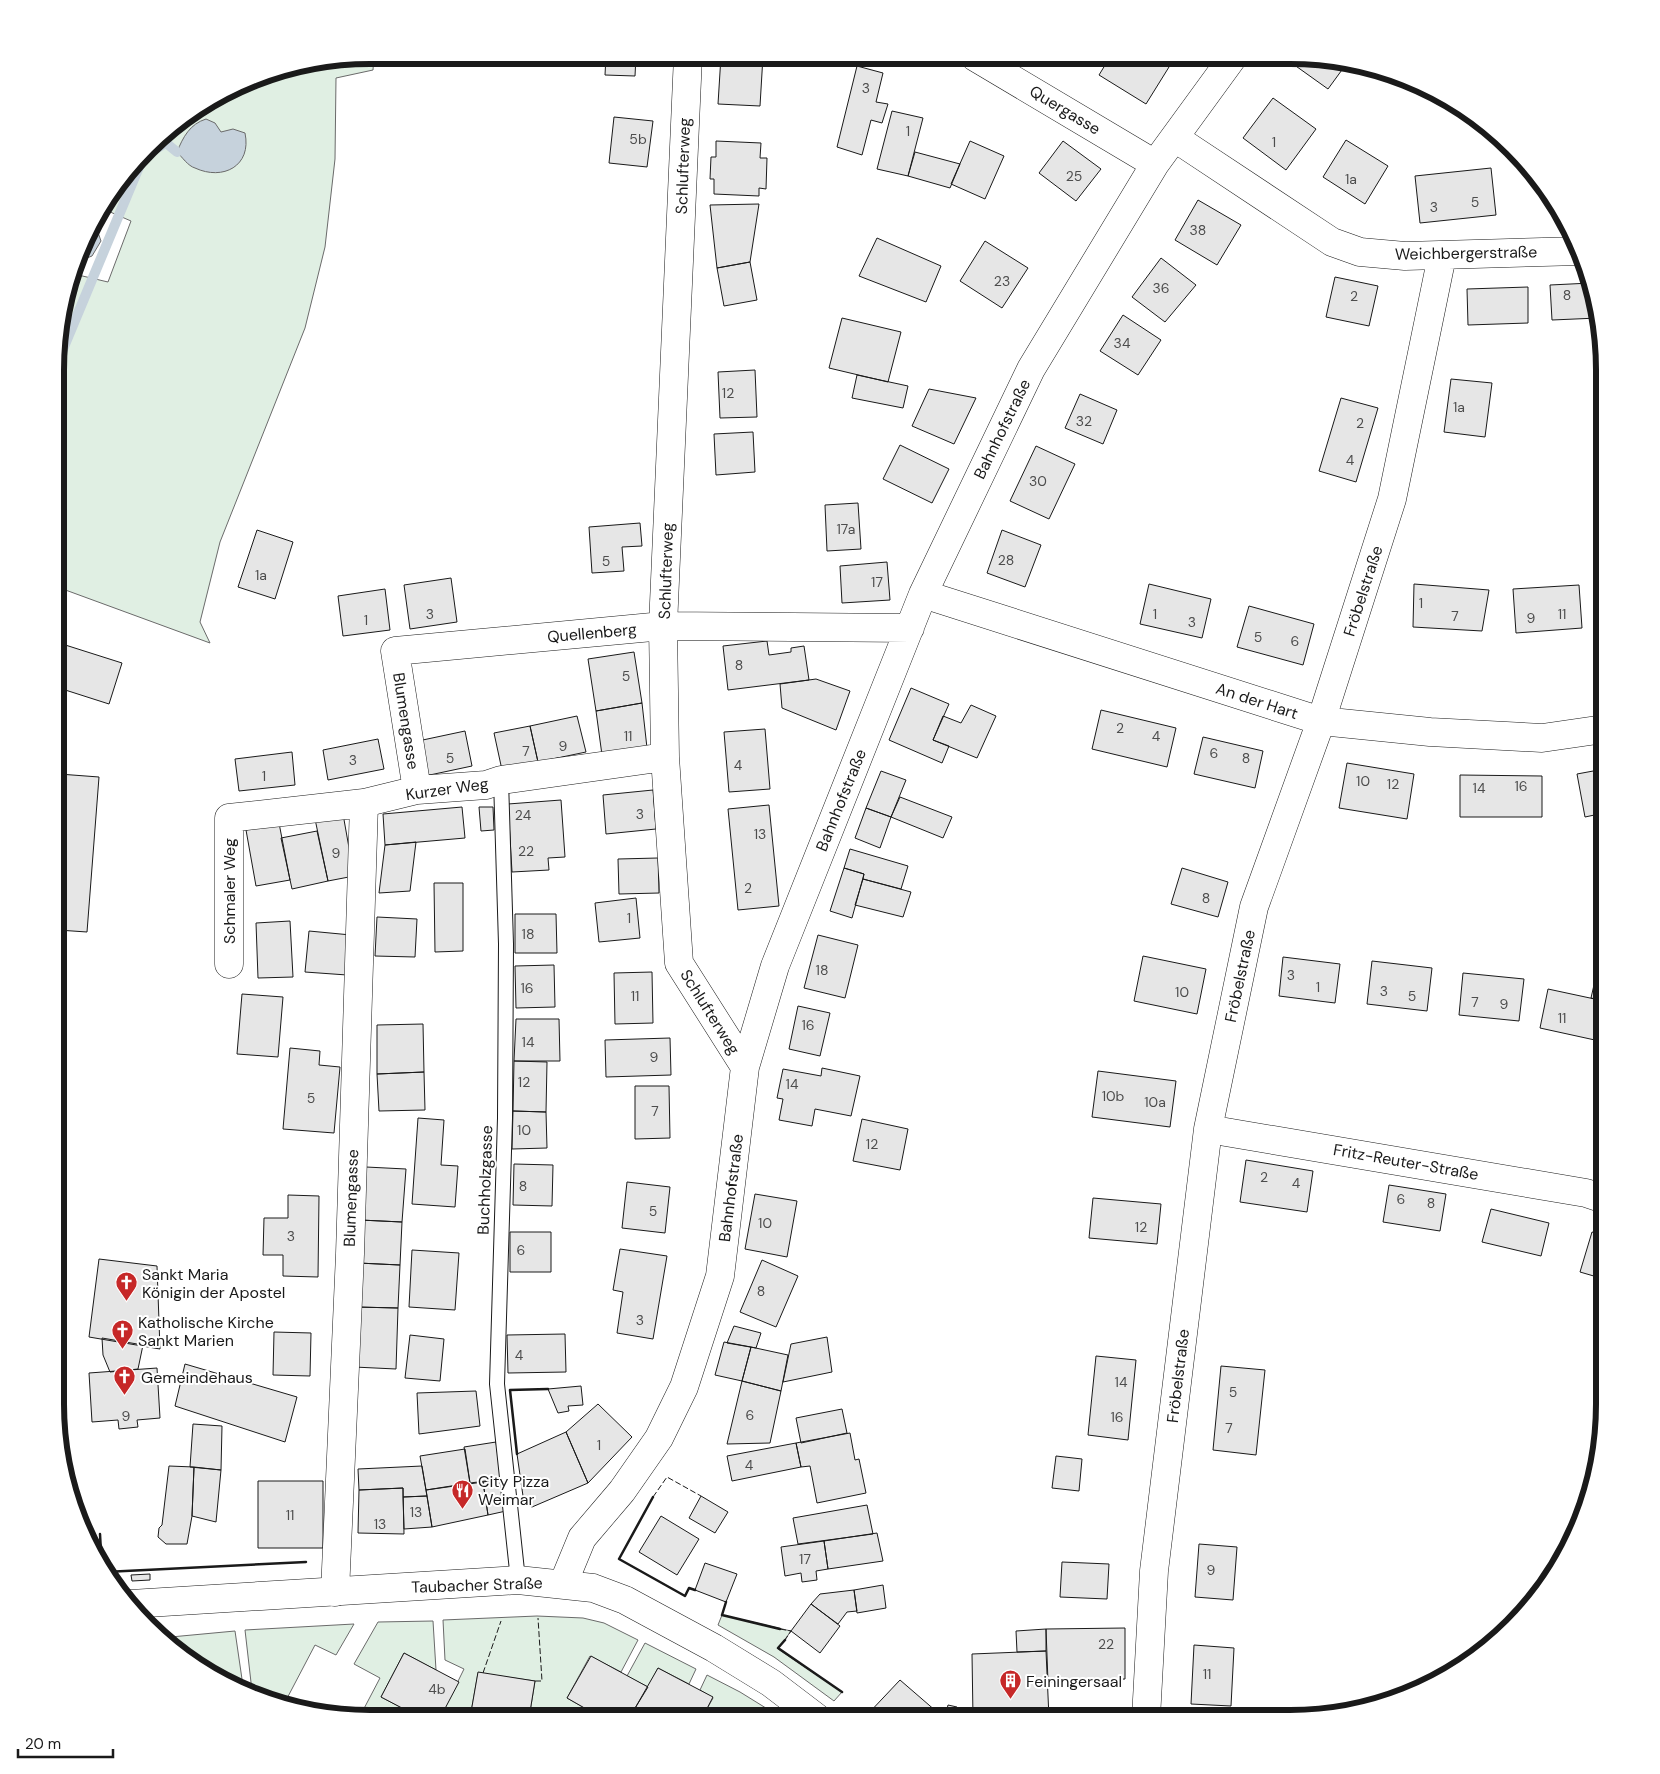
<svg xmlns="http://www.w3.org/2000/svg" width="1660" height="1774" viewBox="0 0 1660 1774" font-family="'DM Sans',sans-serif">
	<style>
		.green { fill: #e0efe3; stroke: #6a6a6a }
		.water { fill: #c6d2dc; stroke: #6a6a6a }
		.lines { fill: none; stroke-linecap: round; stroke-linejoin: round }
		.stream { stroke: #c6d2dc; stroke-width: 10 }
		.building { fill: #e6e6e6; stroke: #1a1a1a }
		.lane-casing { stroke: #1a1a1a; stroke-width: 16 }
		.street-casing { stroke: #1a1a1a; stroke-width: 29 }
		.secondary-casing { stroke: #1a1a1a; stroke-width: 29 }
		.lane { stroke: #fff; stroke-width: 14 }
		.street { stroke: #fff; stroke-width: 28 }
		.secondary { stroke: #fff; stroke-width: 28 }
		.fence { stroke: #1a1a1a; stroke-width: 1; stroke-dasharray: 6 2.5; stroke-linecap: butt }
		.wall { stroke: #1a1a1a; stroke-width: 2.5 }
		.labels { text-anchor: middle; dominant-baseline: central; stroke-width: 4; stroke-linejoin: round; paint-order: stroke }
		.number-label { font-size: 14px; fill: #4d4d4d }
		.street-label { font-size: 16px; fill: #1a1a1a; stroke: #fff }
		.poi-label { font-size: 16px; fill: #1a1a1a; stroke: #fff; text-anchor: start }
		.rim { fill: none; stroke: #1a1a1a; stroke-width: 6 }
	</style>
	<rect width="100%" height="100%" fill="#fff"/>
	<path class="green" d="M374 55 373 70 336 78 335 159 325 247 305 328 220 542 200 622 210 643 60 588 61 309 74 274 108 282 131 221 101 208 163 133 269 72Z
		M722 1615 791 1631 778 1649 842 1692 834 1701 774 1657 718 1625Z
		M537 1616 583 1618 604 1623 638 1640 621 1672 590 1656 567 1698 602 1718H529L535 1681 478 1673 470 1718H440L464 1669 445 1660 443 1620Z
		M433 1621 436 1670 404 1653 381 1697 421 1718H359L380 1678 354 1664 378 1622Z
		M354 1624 336 1655 315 1645 283 1706 252 1691 245 1630Z
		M235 1631 243 1686 212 1670 209 1674 160 1638Z
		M645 1643 696 1669 689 1684 658 1668 648 1687 627 1676Z
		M707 1675 740 1692 782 1718H702L713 1698 700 1690Z"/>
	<path class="water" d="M206 119 215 123 221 132 233 129 245 133C252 166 223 181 195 168 188 166 182 157 177 152 183 137 190 124 206 119Z
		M94 221 101 241 92 256 79 261Z"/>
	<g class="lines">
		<path class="stream" d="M145 155 166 143 177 152
			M61 354 144 155"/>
	</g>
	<path class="building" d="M606 56H636L635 76 605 75Z
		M721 56H763L760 106 718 104Z
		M1110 57H1154L1169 67 1146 104 1099 75Z
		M1298 58H1331L1347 63 1328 89 1293 64Z
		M857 66 883 73 876 102 888 104 882 123 871 120 862 155 837 147Z
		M1273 98 1316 129 1286 170 1243 138Z
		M892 111 923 118 908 176 877 169Z
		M614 117 653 121 647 167 609 163Z
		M1346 140 1388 166 1365 204 1323 177Z
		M716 141 761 143 760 158H767L766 189 759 188V196L714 194V179H710L711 157H716Z
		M970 141 1004 156 985 199 951 184Z
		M1063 141 1101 169 1076 201 1039 173Z
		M915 152 960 164 950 188 908 176Z
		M1491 168 1496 215 1420 223 1415 176Z
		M1198 200 1241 225 1217 265 1175 240Z
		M759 204 750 262 717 268 710 205Z
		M877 238 941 266 926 302 859 276Z
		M985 241 1028 268 1002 308 960 281Z
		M1161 258 1196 285 1165 322 1132 297Z
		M750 262 757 300 724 306 717 268Z
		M1335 277 1378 286 1369 326 1326 317Z
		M1591 283 1598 318 1552 320 1550 285Z
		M1528 287V323L1468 325 1467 289Z
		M1123 315 1161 340 1138 375 1100 351Z
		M842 318 901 332 888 382 829 368Z
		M1594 318H1598L1604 350V365L1595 366Z
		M755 370 757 417 720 418 718 372Z
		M857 375 908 386 903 408 852 398Z
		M1451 379 1492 383 1485 437 1444 432Z
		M929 389 976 398 954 444 912 426Z
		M1080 394 1117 410 1103 444 1065 428Z
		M1341 398 1378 408 1356 482 1319 471Z
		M753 432 755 472 716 475 714 434Z
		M900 445 949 469 932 503 883 479Z
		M1036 446 1075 464 1049 519 1010 501Z
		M858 503 861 549 827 551 825 505Z
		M640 523 642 546 622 547 624 571 592 573 589 527Z
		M257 530 293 542 275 599 238 587Z
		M1002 530 1041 545 1025 587 987 573Z
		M887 562 890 600 842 603 840 566Z
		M451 578 457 622 410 629 404 585Z
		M1149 584 1211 599 1202 638 1140 624Z
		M1414 584 1489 590 1482 631 1413 627Z
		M1579 585 1582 628 1516 633 1513 589Z
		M385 589 390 630 343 636 338 596Z
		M1249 606 1314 624 1303 665 1237 647Z
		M767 641 769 655 791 652V648L804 646 809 680 728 690 723 646Z
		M59 643 122 663 109 704 59 688Z
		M634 652 642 703 596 711 588 659Z
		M816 679 850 691 836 730 782 708 780 684Z
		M911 688 949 704 933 740 949 746 942 763 889 740Z
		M642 703 647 748 602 755 596 711Z
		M971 705 996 716 977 758 933 740 943 716 961 723Z
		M1101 710 1176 728 1167 767 1092 749Z
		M577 716 586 752 538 762 530 726Z
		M530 726 538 762 502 770 494 733Z
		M765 729 770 789 729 792 724 732Z
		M465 731 472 766 425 776 418 741Z
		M1203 737 1263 751 1255 788 1194 774Z
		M378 739 384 769 328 780 323 750Z
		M292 752 295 785 239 791 235 759Z
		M1347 763 1414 774 1407 819 1339 808Z
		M1604 769V813L1585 817 1577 774Z
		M881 771 906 780 891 817 866 808Z
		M59 774 99 777 87 932 58 930Z
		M1460 775 1542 776V817H1460Z
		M653 790 656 829 606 834 603 795Z
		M900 797 952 817 943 838 891 817Z
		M561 800 565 857 548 858 549 870 512 872 508 804Z
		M769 805 779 906 738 910 728 809Z
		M462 807 465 838 385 845 383 814Z
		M479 807H493L494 830 481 831Z
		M866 808 891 817 880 848 855 838Z
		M343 814 354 876 328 881 315 819Z
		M279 823 290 880 256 886 246 830Z
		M317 831 328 881 292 889 281 838Z
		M416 842 410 891 379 893 385 845Z
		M850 849 908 866 901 889 863 879 864 874 844 868Z
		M658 858 659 893 619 894 618 859Z
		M844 868 864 874 852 918 830 911Z
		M1182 868 1228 882 1218 917 1171 904Z
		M863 879 911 892 903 917 855 905Z
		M434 883H463V951L435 952Z
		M636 898 640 938 599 942 595 903Z
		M515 914H556L557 953H515Z
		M377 917 417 919 415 957 375 956Z
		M290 921 293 977 258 978 256 923Z
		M309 931 351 935 347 975 305 972Z
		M818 935 858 945 845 998 804 988Z
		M1143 956 1206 969 1197 1014 1134 1001Z
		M1283 957 1340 964 1335 1003 1279 996Z
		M1372 961 1432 968 1427 1011 1367 1004Z
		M554 965 555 1007 516 1008 515 966Z
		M652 972 653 1023 615 1024 614 973Z
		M1463 973 1524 979 1519 1021 1459 1015Z
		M1596 976 1604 977V1001L1591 998Z
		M1548 989 1604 1001V1042L1540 1028Z
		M242 994 283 997 278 1057 237 1054Z
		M798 1006 830 1013 820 1056 789 1049Z
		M516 1019H559L560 1061H514Z
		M423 1024 424 1072 377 1074V1025Z
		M670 1038 671 1075 606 1077 605 1040Z
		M290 1048 320 1051 319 1065 340 1067 334 1133 283 1129Z
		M514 1061 547 1062 546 1112 513 1111Z
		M822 1068 860 1076 851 1116 815 1109 812 1126 779 1120 783 1099 777 1098 783 1069 821 1076Z
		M1098 1071 1176 1081 1170 1127 1092 1117Z
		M424 1072 425 1110 379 1111 377 1074Z
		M635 1086H669L670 1138 635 1139Z
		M513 1111 546 1112 547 1148 512 1149Z
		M418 1118 444 1120 441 1165 458 1166 455 1207 412 1204Z
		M862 1119 908 1129 900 1170 853 1161Z
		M1246 1160 1313 1171 1307 1212 1240 1202Z
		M514 1164 553 1165 552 1206 513 1205Z
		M366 1167 406 1169 402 1222 360 1220Z
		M627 1182 670 1187 665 1233 622 1228Z
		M1389 1185 1446 1194 1440 1231 1383 1222Z
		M755 1194 797 1201 787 1257 745 1249Z
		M288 1195 319 1196 318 1277 283 1276V1255H263L264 1218H288Z
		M1093 1198 1161 1204 1157 1244 1089 1238Z
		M1491 1209 1549 1223 1541 1256 1482 1242Z
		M360 1220 402 1222 400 1265 358 1263Z
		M510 1232H551V1272H510Z
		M1592 1232 1604 1235V1279L1580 1272Z
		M620 1249 667 1256 653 1339 617 1333 623 1292 613 1290Z
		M412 1250 459 1253 455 1310 409 1307Z
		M99 1259 157 1266 160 1349 89 1337Z
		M762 1260 798 1276 776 1327 740 1312Z
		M358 1263 400 1265 398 1308 356 1307Z
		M356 1307 398 1308 396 1369 354 1367Z
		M734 1326 761 1333 756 1348 727 1343Z
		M274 1332 311 1333 310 1376 273 1375Z
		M565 1334 566 1372 508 1373 507 1335Z
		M410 1335 444 1339 440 1381 405 1378Z
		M827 1337 832 1372 783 1382 791 1344Z
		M102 1338 143 1345 138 1369 110 1372 103 1355Z
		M724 1342 751 1347 742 1381 715 1375Z
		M751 1347 788 1355 781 1391 742 1381Z
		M1096 1356 1136 1360 1128 1440 1088 1435Z
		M185 1364 297 1397 285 1442 175 1406Z
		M1221 1366 1265 1370 1256 1455 1213 1450Z
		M157 1368 160 1418 137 1420 138 1427 119 1429 118 1420 92 1422 89 1373Z
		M742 1381 781 1391 770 1443 727 1444Z
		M581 1386 583 1405 568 1406 569 1411 558 1413 548 1389Z
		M476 1391 480 1426 419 1434 417 1393Z
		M598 1404 632 1437 588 1483 566 1432Z
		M842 1409 847 1433 801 1443 796 1418Z
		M193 1424 222 1426 221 1470 190 1467Z
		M566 1432 588 1483 532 1507 524 1503 517 1454Z
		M850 1433 855 1460 859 1459 866 1493 817 1503 810 1466 801 1467 796 1443Z
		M496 1442 501 1479 470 1483 464 1447Z
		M796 1443 801 1467 732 1481 727 1456Z
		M465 1449 470 1483 426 1490 420 1456Z
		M1056 1456 1082 1459 1079 1491 1052 1488Z
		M169 1466 194 1467 192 1516 187 1544H166L158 1537 159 1528 162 1525Z
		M422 1466 427 1496 403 1497V1488L359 1490 358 1469Z
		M194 1467 221 1470 216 1522 192 1516Z
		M501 1479 506 1511 488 1515 483 1482Z
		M258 1481H323V1548H258Z
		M483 1482 488 1515 432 1527 426 1490Z
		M403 1488 404 1534 358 1533 359 1490Z
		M427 1496 432 1527 404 1529 403 1497Z
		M701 1496 728 1512 715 1533 689 1518Z
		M867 1505 873 1534 798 1544 793 1518Z
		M661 1516 699 1539 677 1575 639 1552Z
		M877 1533 883 1561 828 1569 824 1541Z
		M824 1541 828 1569 816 1571 817 1580 802 1582 801 1573 785 1576 781 1547Z
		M1199 1544 1237 1547 1233 1600 1195 1597Z
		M1062 1562 1109 1564 1107 1599 1060 1597Z
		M705 1563 737 1574 726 1602 695 1590Z
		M150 1574V1580L132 1581 131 1575Z
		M883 1585 886 1608 857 1613 854 1590Z
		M854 1590 857 1611 847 1612 838 1624 811 1604 820 1594Z
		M811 1604 840 1626 820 1653 791 1631Z
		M1125 1628V1679L1048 1682 1046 1629Z
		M1046 1629V1651L1017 1652 1016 1631Z
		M1194 1645 1234 1648 1231 1706 1191 1704Z
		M1046 1651 1049 1718H973L972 1654Z
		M404 1653 459 1682 440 1718H421L381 1697Z
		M591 1656 648 1687 629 1718H602L567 1698Z
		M658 1668 713 1697 702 1718H650L634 1710Z
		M212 1669 252 1691 266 1699 213 1677 209 1674Z
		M478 1672 535 1681 529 1718H470Z
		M900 1680 944 1718H869L866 1716Z
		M948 1705 957 1707V1718H945Z"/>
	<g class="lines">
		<defs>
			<path id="lane" d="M501 780 506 944 505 1118 497 1384 518 1580"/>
			<path id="street" d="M688 56 663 626 665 757 679 963 745 1067
				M975 57 1155 164
				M1175 138 1332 242 1360 252 1405 256 1580 251
				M923 594 1321 721 1430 732 1542 738 1604 729
				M417 790 395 651 663 626 910 628
				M229 964V818L364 803 417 790 486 785 501 780 665 757
				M1208 1129 1586 1193 1604 1199
				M563 1584 582 1538 622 1491 659 1438 684 1387 720 1276 745 1067 775 966 923 594 1031 369 1155 164 1233 57
				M335 1592 350 1254 364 803
				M1146 1718 1154 1571 1208 1129 1254 907 1321 721 1392 499 1442 256"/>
			<path id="secondary" d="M131 1604 518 1580 593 1588 625 1600 714 1648 771 1683 817 1718"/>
		</defs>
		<use href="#lane" class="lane-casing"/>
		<use href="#street" class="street-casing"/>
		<use href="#secondary" class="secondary-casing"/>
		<use href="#lane" class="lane"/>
		<use href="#street" class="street"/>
		<use href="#secondary" class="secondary"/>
		<path class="fence" d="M653 1497 667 1477 701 1496
			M780 1629 791 1631 785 1640
			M483 1673 501 1621
			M535 1681H542L538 1618"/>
		<path class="wall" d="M517 1454 510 1390 548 1389
			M653 1497 619 1559 685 1596 689 1588 695 1590
			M99 1560 98 1552H101L100 1534
			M105 1572 306 1562
			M726 1602 722 1615 780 1629
			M785 1640 778 1648 842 1692"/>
	</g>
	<defs>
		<symbol id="church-pin" viewBox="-11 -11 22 30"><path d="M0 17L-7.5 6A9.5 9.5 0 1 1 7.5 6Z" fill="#c62828" stroke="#fff"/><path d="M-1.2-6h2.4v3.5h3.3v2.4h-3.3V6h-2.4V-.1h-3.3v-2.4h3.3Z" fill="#fff"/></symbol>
		<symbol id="restaurant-pin" viewBox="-11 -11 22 30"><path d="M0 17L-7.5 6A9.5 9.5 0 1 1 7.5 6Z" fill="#c62828" stroke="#fff"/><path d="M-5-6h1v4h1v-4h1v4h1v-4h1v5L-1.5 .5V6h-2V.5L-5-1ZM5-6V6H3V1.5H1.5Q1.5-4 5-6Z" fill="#fff"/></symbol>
		<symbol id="building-pin" viewBox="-11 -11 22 30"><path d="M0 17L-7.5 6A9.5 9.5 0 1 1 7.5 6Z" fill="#c62828" stroke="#fff"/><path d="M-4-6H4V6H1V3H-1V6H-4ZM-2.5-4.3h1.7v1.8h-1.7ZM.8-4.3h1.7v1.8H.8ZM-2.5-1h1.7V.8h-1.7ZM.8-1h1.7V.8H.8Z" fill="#fff"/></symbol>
	</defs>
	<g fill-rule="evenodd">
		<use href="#church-pin" x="114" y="1270" width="25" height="34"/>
		<use href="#church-pin" x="110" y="1318" width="25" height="34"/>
		<use href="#church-pin" x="112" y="1364" width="25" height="34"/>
		<use href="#restaurant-pin" x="450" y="1478" width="25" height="34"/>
		<use href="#building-pin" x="998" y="1668" width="25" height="34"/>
	</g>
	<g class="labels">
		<g class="number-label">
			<text x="866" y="88">3</text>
			<text x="908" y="131">1</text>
			<text x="638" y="139">5b</text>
			<text x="1274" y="142">1</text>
			<text x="1074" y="176">25</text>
			<text x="1351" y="179">1a</text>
			<text x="1475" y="202">5</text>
			<text x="1434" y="207">3</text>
			<text x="1198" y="230">38</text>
			<text x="1002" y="281">23</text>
			<text x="1161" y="288">36</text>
			<text x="1567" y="295">8</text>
			<text x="1354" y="296">2</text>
			<text x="1122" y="343">34</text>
			<text x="728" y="393">12</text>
			<text x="1459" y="407">1a</text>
			<text x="1084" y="421">32</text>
			<text x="1360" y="423">2</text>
			<text x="1350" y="460">4</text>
			<text x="1038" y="481">30</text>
			<text x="846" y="529">17a</text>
			<text x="1006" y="560">28</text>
			<text x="606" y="561">5</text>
			<text x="261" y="575">1a</text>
			<text x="877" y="582">17</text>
			<text x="1421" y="603">1</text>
			<text x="430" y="614">3</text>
			<text x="1155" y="614">1</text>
			<text x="1562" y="614">11</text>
			<text x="1455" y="616">7</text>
			<text x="1531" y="618">9</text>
			<text x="366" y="620">1</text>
			<text x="1192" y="622">3</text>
			<text x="1258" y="637">5</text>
			<text x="1295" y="641">6</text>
			<text x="739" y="665">8</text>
			<text x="626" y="676">5</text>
			<text x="1120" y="728">2</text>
			<text x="628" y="736">11</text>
			<text x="1156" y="736">4</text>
			<text x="563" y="746">9</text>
			<text x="526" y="751">7</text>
			<text x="1214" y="753">6</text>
			<text x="450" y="758">5</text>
			<text x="1246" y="758">8</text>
			<text x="353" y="760">3</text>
			<text x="738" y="765">4</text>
			<text x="264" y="776">1</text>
			<text x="1363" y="781">10</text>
			<text x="1393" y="784">12</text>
			<text x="1521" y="786">16</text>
			<text x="1479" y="788">14</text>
			<text x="640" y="814">3</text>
			<text x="523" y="815">24</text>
			<text x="760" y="834">13</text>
			<text x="526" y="851">22</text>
			<text x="336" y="853">9</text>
			<text x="748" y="888">2</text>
			<text x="1206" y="898">8</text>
			<text x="629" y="918">1</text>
			<text x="528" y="934">18</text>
			<text x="822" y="970">18</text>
			<text x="1291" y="975">3</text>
			<text x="1318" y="987">1</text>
			<text x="527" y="988">16</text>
			<text x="1384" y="991">3</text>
			<text x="1182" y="992">10</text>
			<text x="635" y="996">11</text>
			<text x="1412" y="996">5</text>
			<text x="1475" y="1002">7</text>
			<text x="1504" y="1004">9</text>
			<text x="1562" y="1018">11</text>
			<text x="808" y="1025">16</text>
			<text x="528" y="1042">14</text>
			<text x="654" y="1057">9</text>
			<text x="524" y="1082">12</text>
			<text x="792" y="1084">14</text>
			<text x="1113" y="1096">10b</text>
			<text x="311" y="1098">5</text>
			<text x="1155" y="1102">10a</text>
			<text x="655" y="1111">7</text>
			<text x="524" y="1130">10</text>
			<text x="872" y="1144">12</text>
			<text x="1264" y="1177">2</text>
			<text x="1296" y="1183">4</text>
			<text x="523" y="1186">8</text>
			<text x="1401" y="1199">6</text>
			<text x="1431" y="1203">8</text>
			<text x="653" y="1211">5</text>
			<text x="765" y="1223">10</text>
			<text x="1141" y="1227">12</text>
			<text x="291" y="1236">3</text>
			<text x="521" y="1250">6</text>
			<text x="761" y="1291">8</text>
			<text x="640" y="1320">3</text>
			<text x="519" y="1355">4</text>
			<text x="1121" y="1382">14</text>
			<text x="1233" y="1392">5</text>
			<text x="750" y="1415">6</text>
			<text x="126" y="1416">9</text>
			<text x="1117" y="1417">16</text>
			<text x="1229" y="1428">7</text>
			<text x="599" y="1445">1</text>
			<text x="749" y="1465">4</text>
			<text x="416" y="1512">13</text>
			<text x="290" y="1515">11</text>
			<text x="380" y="1524">13</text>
			<text x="805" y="1559">17</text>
			<text x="1211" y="1570">9</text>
			<text x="1106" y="1644">22</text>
			<text x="1207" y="1674">11</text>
			<text x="437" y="1689">4b</text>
		</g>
		<g class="street-label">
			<text transform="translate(1065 110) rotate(31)">Quergasse</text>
			<text transform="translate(683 166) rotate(-88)">Schlufterweg</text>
			<text transform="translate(1466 253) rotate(-1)">Weichbergerstraße</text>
			<text transform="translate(1002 429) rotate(-64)">Bahnhofstraße</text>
			<text transform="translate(666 571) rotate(-88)">Schlufterweg</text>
			<text transform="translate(1363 591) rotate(-72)">Fröbelstraße</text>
			<text transform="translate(592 633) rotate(-5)">Quellenberg</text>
			<text transform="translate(1257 701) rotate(18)">An der Hart</text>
			<text transform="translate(406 721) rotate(81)">Blumengasse</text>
			<text transform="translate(447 789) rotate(-8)">Kurzer Weg</text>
			<text transform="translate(841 800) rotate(-68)">Bahnhofstraße</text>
			<text transform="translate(229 891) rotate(-90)">Schmaler Weg</text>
			<text transform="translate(1240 976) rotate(-78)">Fröbelstraße</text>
			<text transform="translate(710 1012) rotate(58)">Schlufterweg</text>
			<text transform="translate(1406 1162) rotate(10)">Fritz-Reuter-Straße</text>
			<text transform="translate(485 1180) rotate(-88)">Buchholzgasse</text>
			<text transform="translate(731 1188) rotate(-83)">Bahnhofstraße</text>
			<text transform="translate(351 1198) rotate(-88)">Blumengasse</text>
			<text transform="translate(1178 1376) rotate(-83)">Fröbelstraße</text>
			<text transform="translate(477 1585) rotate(-2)">Taubacher Straße</text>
		</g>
		<g class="poi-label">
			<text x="142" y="1274">Sankt Maria<tspan x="142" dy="18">Königin der Apostel</tspan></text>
			<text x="138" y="1322">Katholische Kirche<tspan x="138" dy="18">Sankt Marien</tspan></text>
			<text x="141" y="1377">Gemeindehaus</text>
			<text x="478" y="1481">City Pizza<tspan x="478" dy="18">Weimar</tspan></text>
			<text x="1026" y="1681">Feiningersaal</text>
		</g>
	</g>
	<path d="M0 0H1660V1774H0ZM370 64H1290A306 306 0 0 1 1596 370V1404A306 306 0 0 1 1290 1710H370A306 306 0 0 1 64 1404V370A306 306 0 0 1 370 64Z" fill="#fff" fill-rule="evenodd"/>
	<path class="rim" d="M370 64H1290A306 306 0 0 1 1596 370V1404A306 306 0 0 1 1290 1710H370A306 306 0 0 1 64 1404V370A306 306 0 0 1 370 64Z"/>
	<path d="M18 1749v8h95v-8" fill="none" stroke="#1a1a1a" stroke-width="2.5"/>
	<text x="25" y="1749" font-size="15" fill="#1a1a1a" stroke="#ffffff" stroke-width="4" paint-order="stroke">20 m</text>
</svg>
